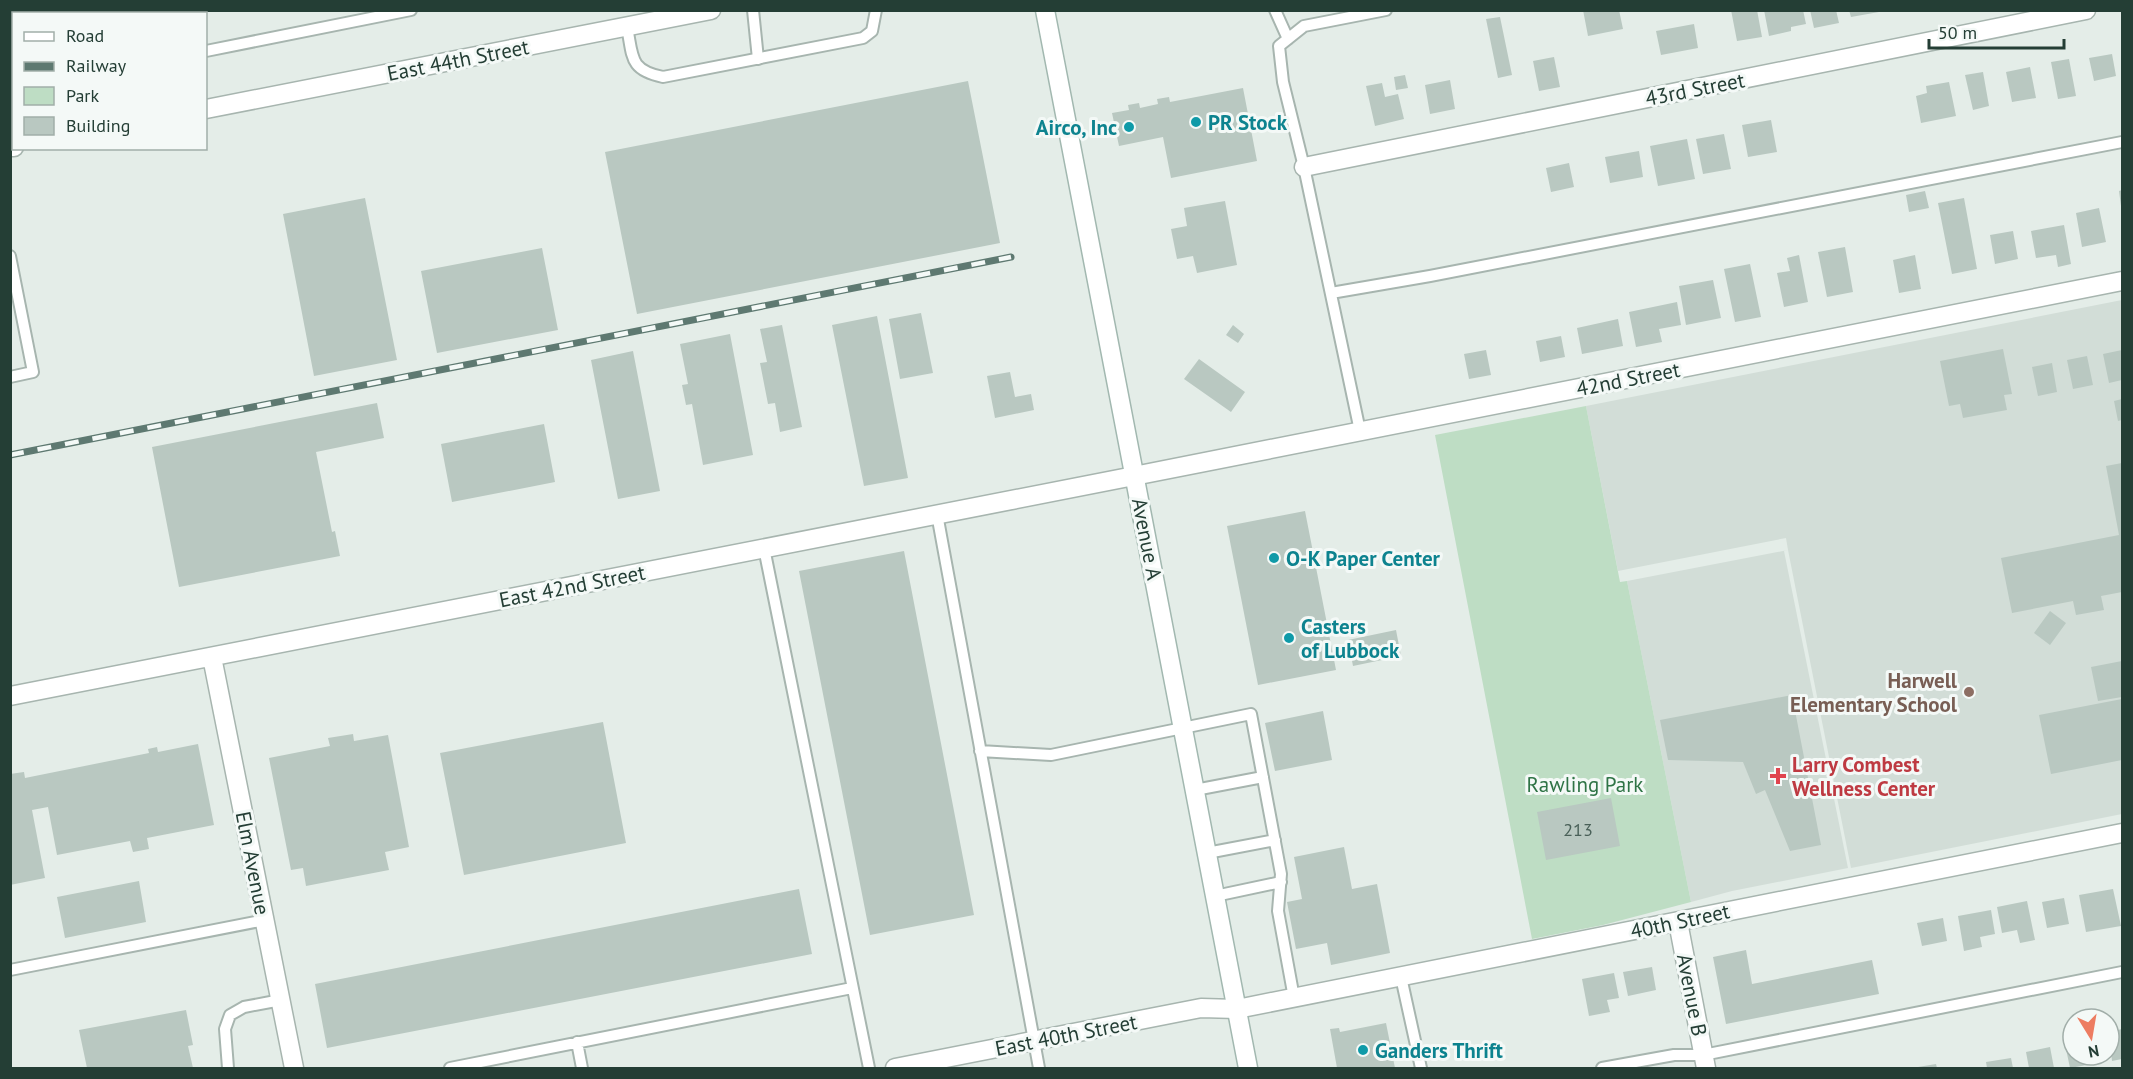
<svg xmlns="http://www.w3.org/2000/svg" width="2133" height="1079" viewBox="0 0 2133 1079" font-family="'PT Sans',sans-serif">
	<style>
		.built { fill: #d2ddd7 }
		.green { fill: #beddc4 }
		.building { fill: #b9c8c1 }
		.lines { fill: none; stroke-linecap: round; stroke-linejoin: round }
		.service-casing { stroke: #a7b5af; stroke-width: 14 }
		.minor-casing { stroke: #a7b5af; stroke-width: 21 }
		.tertiary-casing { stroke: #a7b5af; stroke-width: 21 }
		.secondary-casing { stroke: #a2b8b0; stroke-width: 21 }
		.service { stroke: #fff; stroke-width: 10 }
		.minor { stroke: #fff; stroke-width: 18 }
		.tertiary { stroke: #fff; stroke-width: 18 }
		.secondary { stroke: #fff; stroke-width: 18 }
		.rail-casing { stroke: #5e7971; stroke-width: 7 }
		.rail { stroke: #f4f9f7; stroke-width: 4.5; stroke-dasharray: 14; stroke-linecap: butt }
		.culture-dot { fill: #0f9aa8; stroke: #f4f9f7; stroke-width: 2 }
		.education-dot { fill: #8d6e63; stroke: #f4f9f7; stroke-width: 2 }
		.health-dot { fill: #e0444e; stroke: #f4f9f7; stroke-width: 2 }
		.labels { text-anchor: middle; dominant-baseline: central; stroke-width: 6; stroke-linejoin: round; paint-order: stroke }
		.number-label { font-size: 18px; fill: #496058 }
		.street-label { font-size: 21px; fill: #243e35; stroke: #f4f9f7 }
		.culture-label { font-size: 21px; font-weight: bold; fill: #0d838f; stroke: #f4f9f7; text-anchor: start }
		.education-label { font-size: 21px; font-weight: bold; fill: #785e54; stroke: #f4f9f7; text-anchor: end }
		.health-label { font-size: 21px; font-weight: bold; fill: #be3a42; stroke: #f4f9f7; text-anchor: start }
		.park-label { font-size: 21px; fill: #2f7446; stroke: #f4f9f7 }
	</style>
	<rect width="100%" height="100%" fill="#e4ede8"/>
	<path class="built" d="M2122 300V814L1851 868 1788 550 1784 551 1848 868 1732 891 1691 902 1627 581 1788 550 1786 538 1618 571 1586 406Z"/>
	<path class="green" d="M1586 406 1620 582 1627 581 1691 902 1603 925 1532 939 1435 435Z"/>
	<path class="building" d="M1583 10H1619L1623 29 1588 36Z
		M1731 10H1757L1762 37 1737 41Z
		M1764 10H1803L1806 24 1791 27V31L1769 36Z
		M1810 10H1836L1839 23 1814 28Z
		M1849 10H1879V12L1851 17Z
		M1500 17 1512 75 1498 78 1486 19Z
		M1694 24 1698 48 1661 55 1656 31Z
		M2112 54 2116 76 2094 81 2089 58Z
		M1554 57 1560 87 1539 91 1533 61Z
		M2069 59 2076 96 2058 99 2051 62Z
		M2030 67 2036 98 2012 102 2006 72Z
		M1983 72 1989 106 1973 110 1965 75Z
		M1405 75 1408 88 1396 90 1394 77Z
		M1450 80 1455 109 1430 114 1425 85Z
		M968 81 1000 243 637 314 605 152Z
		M1949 82 1956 116 1921 123 1916 96 1927 93 1926 86Z
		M1382 83 1385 97 1398 94 1404 119 1375 126 1366 86Z
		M1243 88 1257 161 1171 178 1163 137 1119 146 1112 113 1129 110 1128 105 1139 103 1140 108 1158 104 1157 99 1169 97 1170 102Z
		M1771 120 1777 152 1748 157 1742 125Z
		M1724 134 1731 169 1703 174 1696 139Z
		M1687 139 1695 179 1658 186 1650 146Z
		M1639 151 1643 177 1610 183 1605 157Z
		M1569 163 1574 187 1551 192 1546 168Z
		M2122 190V206H2121L2119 191Z
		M1925 191 1929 208 1909 212 1906 195Z
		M365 198 397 360 314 376 283 214Z
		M1964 198 1977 269 1952 274 1938 203Z
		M1225 201 1237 265 1197 273 1193 256 1177 259 1171 229 1187 226 1184 208Z
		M2099 208 2106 242 2082 247 2076 213Z
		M2064 225 2071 264 2058 267 2056 255 2036 258 2031 231Z
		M2013 231 2018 259 1995 264 1990 235Z
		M1845 247 1853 292 1827 297 1818 252Z
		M542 248 558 330 437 353 421 271Z
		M1799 255 1808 302 1784 307 1777 273 1790 271 1787 258Z
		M1915 255 1921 289 1899 293 1893 260Z
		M1750 264 1761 317 1735 322 1724 269Z
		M1713 280 1721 318 1686 325 1679 286Z
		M1677 302 1681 325 1659 329 1662 342 1636 347 1629 312Z
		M921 313 933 373 900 379 889 319Z
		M877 316 908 478 864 486 832 325Z
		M1618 319 1623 346 1582 354 1577 328Z
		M782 325 802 427 780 432 775 403 768 404 760 363 767 362 760 329Z
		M1233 325 1244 334 1238 343 1226 335Z
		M730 334 753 455 703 465 692 404 686 405 682 385 688 384 680 344Z
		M1561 336 1565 357 1540 362 1536 341Z
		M2003 349 2012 394 2004 395 2007 410 1963 418 1960 404 1949 406 1940 361Z
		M1486 350 1491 375 1469 379 1464 354Z
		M2122 350V380L2109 383 2103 354Z
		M633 351 660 491 618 499 591 360Z
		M2087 356 2093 385 2073 389 2067 360Z
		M1199 359 1245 392 1231 412 1184 379Z
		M2052 363 2057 392 2038 396 2032 367Z
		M1010 372 1015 397 1031 394 1034 410 995 418 987 376Z
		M2122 399V420L2118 421 2114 401Z
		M377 403 384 438 316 452 332 532 335 531 340 556 179 587 152 447Z
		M544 424 555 482 452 502 441 444Z
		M2122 463V592L2101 596 2104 610 2076 615 2073 601 2012 613 2001 558 2119 535 2106 466Z
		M1305 511 1336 670 1258 685 1227 526Z
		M904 551 974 915 870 935 799 571Z
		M2050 611 2066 623 2050 645 2034 633Z
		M1396 630 1401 656 1353 666 1348 640Z
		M2122 661V697L2098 701 2091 667Z
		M1792 695 1821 845 1790 851 1765 790 1756 794 1743 762 1668 760 1660 720Z
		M2122 699V760L2051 774 2039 715Z
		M1323 711 1332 760 1275 771 1265 723Z
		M603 722 626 843 464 875 440 753Z
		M353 734 354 741 388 735 409 847 385 852 389 870 306 886 303 868 291 870 269 758 330 746 328 738Z
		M198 744 214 825 147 838 149 849 133 852 130 841 57 855 48 807 32 810 45 878 10 885V774L24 772 25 778 149 753 148 749 157 747 158 752Z
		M1611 798 1620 846 1546 860 1537 812Z
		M1344 847 1352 889 1377 884 1390 953 1331 965 1327 943 1296 949 1287 902 1302 899 1294 857Z
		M139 881 146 922 65 938 57 897Z
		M799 889 812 954 327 1048 315 984Z
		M2113 889 2121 926 2086 932 2079 895Z
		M2064 898 2069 924 2047 928 2042 902Z
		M2027 901 2035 940 2020 943 2017 930 2002 933 1997 907Z
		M1991 910 1995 934 1980 937 1982 947 1964 951 1958 916Z
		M1943 918 1947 941 1922 946 1917 923Z
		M1746 950 1752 984 1872 960 1879 994 1726 1024 1713 957Z
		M1652 967 1656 990 1628 996 1623 972Z
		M1614 973 1619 998 1607 1000 1610 1012 1589 1016 1582 979Z
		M186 1010 193 1045 188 1046 193 1068H87L79 1030Z
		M1386 1023 1395 1068H1337L1330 1029 1339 1028 1340 1032Z
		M2122 1029V1059L2112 1061 2109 1032Z
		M2073 1042V1055H2096L2098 1063 2070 1068 2065 1044Z
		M2050 1047 2054 1068H2029L2026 1052Z
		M2011 1058 2013 1068H1987L1986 1062Z
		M1936 1064 1937 1068H1918V1067Z"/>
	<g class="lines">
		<defs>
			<path id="service" d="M178 10 179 14
				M753 10 758 59
				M1275 10 1288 39
				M627 27C633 57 629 70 663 77L863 38 872 31 876 10
				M206 51 411 10
				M10 256 33 372 10 377
				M1331 293 1430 276 2122 142
				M1360 431 1304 167 1283 82 1279 46 1304 26 1386 10
				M937 514 1039 1068
				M764 548 869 1068
				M980 751 1051 755 1251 714 1281 874 1278 911 1294 998
				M1195 790 1263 777
				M1207 853 1275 840
				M1215 896 1281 882
				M10 970 265 920
				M1401 977 1421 1068
				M577 1042 582 1068
				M228 1068 225 1029 230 1015 244 1007 281 1000
				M450 1068 852 988
				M1602 1068 1674 1055H1703L2122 972"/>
			<path id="minor" d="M206 109 711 10
				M10 147H14
				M1304 167 2086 10
				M212 657 294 1068
				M10 696 1134 476
				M1678 922 1706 1068
				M895 1068 1201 1008 1237 1009 2122 833"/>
			<path id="tertiary" d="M1134 476 2122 281"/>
			<path id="secondary" d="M1045 10 1248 1068"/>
		</defs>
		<use href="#service" class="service-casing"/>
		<use href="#minor" class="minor-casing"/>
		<use href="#tertiary" class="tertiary-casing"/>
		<use href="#secondary" class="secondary-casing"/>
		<use href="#service" class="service"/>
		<use href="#minor" class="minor"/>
		<use href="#tertiary" class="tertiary"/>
		<use href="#secondary" class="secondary"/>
		<defs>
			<path id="rail" d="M10 455 1011 257"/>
		</defs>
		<use href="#rail" class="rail-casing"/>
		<use href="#rail" class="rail"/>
	</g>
	<g class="culture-dot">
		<circle cx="1196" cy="122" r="6"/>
		<circle cx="1129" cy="127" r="6"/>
		<circle cx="1274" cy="558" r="6"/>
		<circle cx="1289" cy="638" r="6"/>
		<circle cx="1363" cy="1050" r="6"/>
	</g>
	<circle class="education-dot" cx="1969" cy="692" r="6"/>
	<path class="health-dot" d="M1775 767h6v6h6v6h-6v6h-6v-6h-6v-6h6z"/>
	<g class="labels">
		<g class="number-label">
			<text x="1578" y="829">213</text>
		</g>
		<g class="street-label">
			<text transform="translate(458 60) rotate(-11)">East 44th Street</text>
			<text transform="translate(1695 89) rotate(-11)">43rd Street</text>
			<text transform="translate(1628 379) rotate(-11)">42nd Street</text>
			<text transform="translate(1147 539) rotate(79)">Avenue A</text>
			<text transform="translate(572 586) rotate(-11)">East 42nd Street</text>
			<text transform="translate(253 863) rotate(79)">Elm Avenue</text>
			<text transform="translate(1680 921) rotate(-12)">40th Street</text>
			<text transform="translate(1692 995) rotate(79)">Avenue B</text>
			<text transform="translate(1066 1035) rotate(-11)">East 40th Street</text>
		</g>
		<g class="culture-label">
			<text x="1208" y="122">PR Stock</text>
			<text x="1117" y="127" text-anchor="end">Airco, Inc</text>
			<text x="1286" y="558">O-K Paper Center</text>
			<text x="1301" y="626">Casters<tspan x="1301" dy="24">of Lubbock</tspan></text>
			<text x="1375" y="1050">Ganders Thrift</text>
		</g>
		<g class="education-label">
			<text x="1957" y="680">Harwell<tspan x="1957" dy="24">Elementary School</tspan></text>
		</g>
		<g class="health-label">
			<text x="1792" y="764">Larry Combest<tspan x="1792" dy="24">Wellness Center</tspan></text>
		</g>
		<g class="park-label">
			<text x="1585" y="784">Rawling Park</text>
		</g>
	</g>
	<rect width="2133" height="1079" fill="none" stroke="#243e35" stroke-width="24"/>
	<rect x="12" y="12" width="195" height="138" fill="#f4f9f7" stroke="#a1aea9" stroke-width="1.5"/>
	<rect x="24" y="32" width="30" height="9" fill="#ffffff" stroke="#a1aea9" stroke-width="1.5"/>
	<text x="66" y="42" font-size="18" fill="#243e35">Road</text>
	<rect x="24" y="62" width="30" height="9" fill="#5e7971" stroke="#a1aea9" stroke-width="1.5"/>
	<text x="66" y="72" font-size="18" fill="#243e35">Railway</text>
	<rect x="24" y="87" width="30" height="18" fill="#beddc4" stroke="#a1aea9" stroke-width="1.5"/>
	<text x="66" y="102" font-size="18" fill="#243e35">Park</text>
	<rect x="24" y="117" width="30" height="18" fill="#b9c8c1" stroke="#a1aea9" stroke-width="1.5"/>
	<text x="66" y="132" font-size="18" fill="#243e35">Building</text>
	<g transform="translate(2091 1037) rotate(169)"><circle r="28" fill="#f4f9f7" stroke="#a1aea9" stroke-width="1.5"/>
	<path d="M0-4.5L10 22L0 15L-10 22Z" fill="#ed7c61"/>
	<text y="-9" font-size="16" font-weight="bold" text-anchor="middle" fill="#243e35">N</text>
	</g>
	<path d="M1929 39v9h135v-9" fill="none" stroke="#243e35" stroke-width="3"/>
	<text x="1938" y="39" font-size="18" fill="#243e35" stroke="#f4f9f7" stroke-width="4.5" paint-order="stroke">50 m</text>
</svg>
